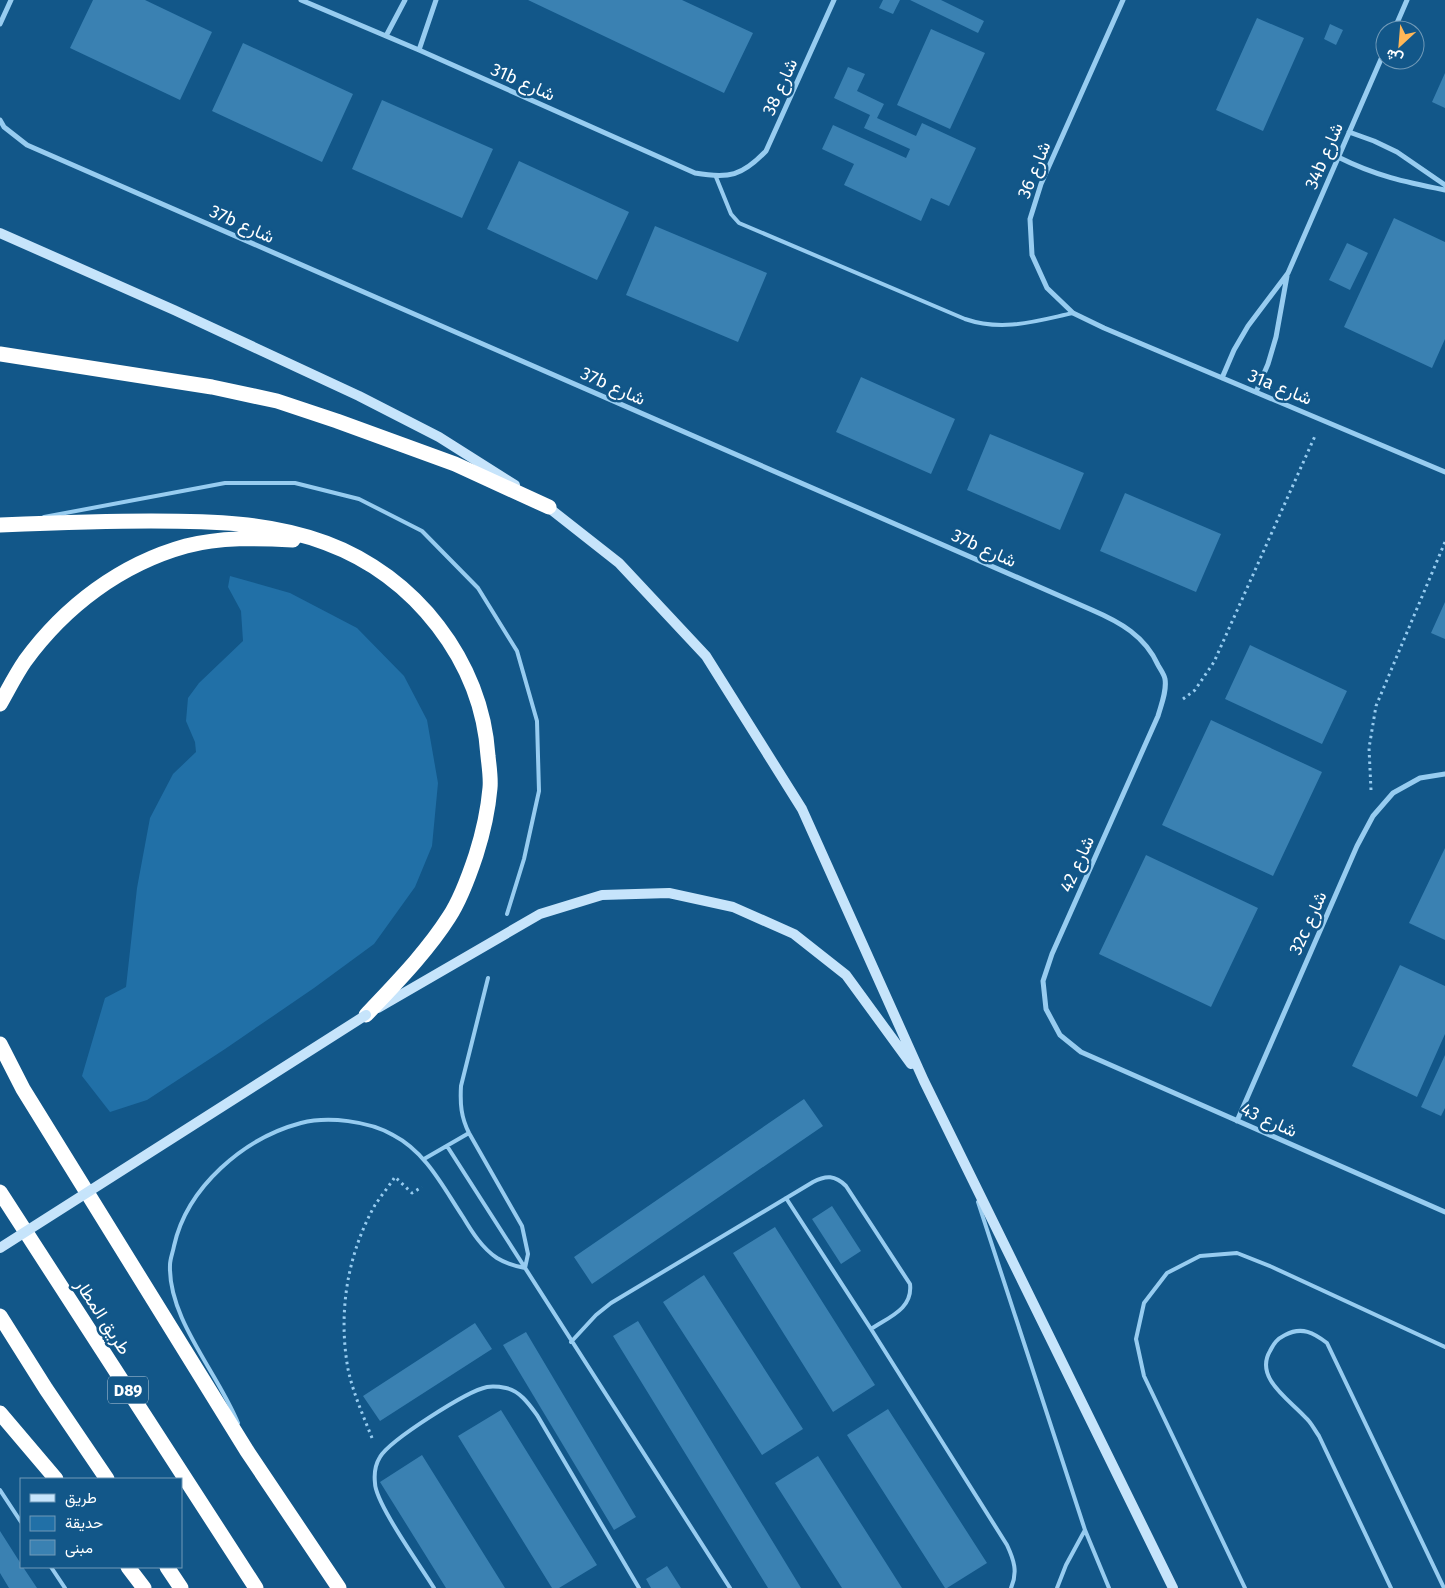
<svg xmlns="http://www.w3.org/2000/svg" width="1445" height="1588" viewBox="0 0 1445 1588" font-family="'Fira Sans',Vazirmatn,sans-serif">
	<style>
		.green { fill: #2170a7 }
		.building { fill: #3a81b2 }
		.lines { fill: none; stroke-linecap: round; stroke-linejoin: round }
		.path { stroke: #97ccf0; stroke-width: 3; stroke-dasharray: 2.5 4; stroke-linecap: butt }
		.lane { stroke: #97ccf0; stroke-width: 4 }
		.street { stroke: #97ccf0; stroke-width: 5 }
		.secondary { stroke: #c6e4fb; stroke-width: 10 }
		.highway { stroke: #fff; stroke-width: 15 }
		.secondary-bridge { stroke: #c6e4fb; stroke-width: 10 }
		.labels { text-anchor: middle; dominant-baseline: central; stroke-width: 5; stroke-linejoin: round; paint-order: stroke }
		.shield { fill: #125789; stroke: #b8cddc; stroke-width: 1 }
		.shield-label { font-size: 16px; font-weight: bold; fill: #fff }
		.street-label { font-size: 18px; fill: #fff; stroke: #125789 }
	</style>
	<rect width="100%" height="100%" fill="#125789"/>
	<path class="green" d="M230 576 290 593 357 628 404 676 427 720 438 783 432 846 415 887 374 944 314 988 225 1049 147 1100 110 1112 82 1076 105 998 126 987 137 888 150 818 173 774 196 752 195 742 186 721 188 698 199 683 243 641 241 611 228 587Z"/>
	<path class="building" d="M93 0H145L212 32 180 100 70 48Z
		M528 0H682L753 33 724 93Z
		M883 0H900L893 14 879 8Z
		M910 0H941L984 21 978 33Z
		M1257 18 1304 38 1263 131 1216 110Z
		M1330 24 1343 30 1336 45 1324 39Z
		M931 29 985 53 950 129 897 105Z
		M243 43 353 94 322 162 212 111Z
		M848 67 865 74 857 91 884 104 877 118 916 136 922 123 976 148 949 206 931 198 921 221 844 185 854 164 822 149 833 125 906 158 910 149 864 128 870 115 834 98Z
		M1445 73V108L1432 102Z
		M382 100 493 149 462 218 352 169Z
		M519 161 629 212 597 280 487 229Z
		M1394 218 1445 242V339L1432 368 1344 327Z
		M655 226 767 273 738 342 626 295Z
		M1347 243 1368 253 1350 290 1329 280Z
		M861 377 955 419 931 474 836 432Z
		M990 434 1084 473 1060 530 967 490Z
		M1125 493 1221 534 1196 592 1100 551Z
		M1445 602V639L1431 633Z
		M1250 645 1347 691 1322 744 1225 699Z
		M1211 720 1322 772 1273 876 1162 825Z
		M1445 848V940L1409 923Z
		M1146 855 1258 908 1211 1007 1099 954Z
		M1400 965 1445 986V1034L1417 1097 1352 1066Z
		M1445 1055V1108L1441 1116 1421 1107Z
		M804 1099 823 1126 592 1284 574 1257Z
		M832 1206 861 1251 841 1264 812 1219Z
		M775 1227 875 1385 833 1412 733 1253Z
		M704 1275 803 1429 762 1455 663 1302Z
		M638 1321 801 1588H768L613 1336Z
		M475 1323 492 1349 380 1421 363 1396Z
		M526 1332 636 1517 614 1530 503 1345Z
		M888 1409 987 1563 947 1588H945L847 1435Z
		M501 1410 597 1565 559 1588H552L458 1436Z
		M422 1455 505 1588H446L380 1482Z
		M818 1456 902 1588H842L775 1483Z
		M0 1531 21 1564V1567H23L37 1588H9L0 1573Z
		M667 1566 681 1588H651L646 1579Z"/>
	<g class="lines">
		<path class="path" d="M1183 699 1195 690 1214 662 1315 436
			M1371 790 1369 748 1376 706 1445 542
			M372 1438C363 1415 353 1393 348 1369 338 1313 347 1255 375 1205 381 1196 389 1186 395 1177L412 1193 422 1187"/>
		<path class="lane" d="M716 177 731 214 739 223 965 319C1003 332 1036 321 1073 313
			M44 517 225 483H295L359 499 422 531 478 588 517 651 537 721 539 791 524 859 507 914
			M447 1146 730 1588
			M424 1159 469 1133
			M786 1198 871 1329 1007 1545C1014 1560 1018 1572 1011 1588
			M978 1202 1085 1530 1109 1588
			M571 1342 596 1315 611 1303 813 1182C826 1175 835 1175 846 1186L910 1284C913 1309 889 1317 871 1329
			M238 1423C218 1373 168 1319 170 1265 170 1259 173 1252 174 1246 187 1187 244 1138 301 1123 328 1116 369 1121 393 1135 426 1152 443 1187 463 1217 472 1232 482 1248 497 1258 505 1263 515 1266 525 1268L528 1254 522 1226 469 1133C461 1117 460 1104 461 1086L488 978
			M0 1490 21 1522
			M51 1567 65 1588
			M434 1588C422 1568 375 1503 375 1483 374 1474 375 1465 380 1457 390 1440 467 1391 487 1387 493 1386 501 1387 506 1388 520 1391 529 1404 537 1415L639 1588
			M1057 1588 1066 1565 1085 1530
			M1245 1588 1144 1376 1136 1339 1144 1303 1167 1273 1200 1256 1237 1253 1272 1267 1445 1347
			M1391 1588 1319 1436C1314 1429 1311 1422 1305 1417 1290 1400 1254 1378 1270 1351 1274 1343 1277 1339 1285 1335 1302 1326 1314 1333 1327 1343L1444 1588"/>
		<path class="street" d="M301 0 419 50 695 173C729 179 742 176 766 151L834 0
			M1123 0 1041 184 1030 219 1032 255 1047 288 1073 313 1104 328 1445 472
			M0 24 11 0
			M1394 30 1407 0
			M386 36 405 0
			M419 50 436 0
			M0 120 4 127 27 145 1092 610C1120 622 1145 636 1158 665 1160 669 1164 674 1165 679 1167 691 1161 705 1158 716L1052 954 1043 981 1046 1009 1060 1035 1081 1052 1445 1212
			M1349 132 1374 141 1397 152 1445 185
			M1338 157C1376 176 1405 182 1445 190
			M1222 378 1234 350 1248 326 1288 273 1385 50
			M1256 392 1268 364 1276 337 1287 276
			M1237 1121 1357 846 1373 816 1393 793 1420 778 1445 774"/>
		<path class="secondary" d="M0 233 174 310 359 396 439 437 515 485
			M544 504 619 563 706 656 802 809 924 1081 1173 1588
			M378 1008 540 914 602 895 669 893 733 907 794 934 846 975 911 1064"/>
		<path class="highway" d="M0 354 212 387 277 401 337 421 455 464 549 507
			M0 525C50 523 100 521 151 521 210 521 270 522 326 543 415 576 482 661 488 756 489 766 491 778 490 788 488 811 483 833 476 855 469 876 461 899 449 917 426 953 395 984 366 1015
			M0 704C8 690 16 674 25 661 65 606 121 564 186 546 220 537 258 538 293 540
			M0 1044 23 1089 247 1451 339 1588
			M0 1192 256 1588
			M0 1316 46 1389 107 1479
			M0 1413 56 1479
			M128 1567 144 1588
			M167 1567 181 1588"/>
		<path class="secondary-bridge" d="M0 1248 366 1015"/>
	</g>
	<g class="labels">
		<rect class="shield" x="108" y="1376.5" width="40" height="27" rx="4"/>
		<g class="shield-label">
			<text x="128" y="1390">D89</text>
		</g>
		<g class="street-label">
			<text transform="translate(523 82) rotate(24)">31b شارع</text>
			<text transform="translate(780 87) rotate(-66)">شارع 38</text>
			<text transform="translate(1324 156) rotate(-67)">34b شارع</text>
			<text transform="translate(1034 170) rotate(-68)">شارع 36</text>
			<text transform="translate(242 224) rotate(24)">37b شارع</text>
			<text transform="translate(613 386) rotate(24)">37b شارع</text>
			<text transform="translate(1280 387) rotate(22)">31a شارع</text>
			<text transform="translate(984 548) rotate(24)">37b شارع</text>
			<text transform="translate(1077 864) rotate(-66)">شارع 42</text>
			<text transform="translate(1308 923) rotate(-66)">32c شارع</text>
			<text transform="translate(1269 1120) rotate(24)">شارع 43</text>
			<text transform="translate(103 1317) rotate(57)">طريق المطار</text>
		</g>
	</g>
	<rect x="20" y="1478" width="162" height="90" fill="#125789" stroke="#719ab8"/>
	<rect x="30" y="1494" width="25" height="8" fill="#c6e4fb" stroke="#719ab8"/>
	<text x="65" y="1503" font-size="15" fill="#ffffff">طريق</text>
	<rect x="30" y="1516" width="25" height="15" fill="#2170a7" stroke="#719ab8"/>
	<text x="65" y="1528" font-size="15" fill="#ffffff">حديقة</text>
	<rect x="30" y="1540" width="25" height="15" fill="#3a81b2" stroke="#719ab8"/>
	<text x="65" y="1553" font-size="15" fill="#ffffff">مبنى</text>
	<g transform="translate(1400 45) rotate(206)"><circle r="24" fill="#125789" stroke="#719ab8"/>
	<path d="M0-4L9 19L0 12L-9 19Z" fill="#ffb757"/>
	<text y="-8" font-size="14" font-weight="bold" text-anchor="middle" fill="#ffffff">ش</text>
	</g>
</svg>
